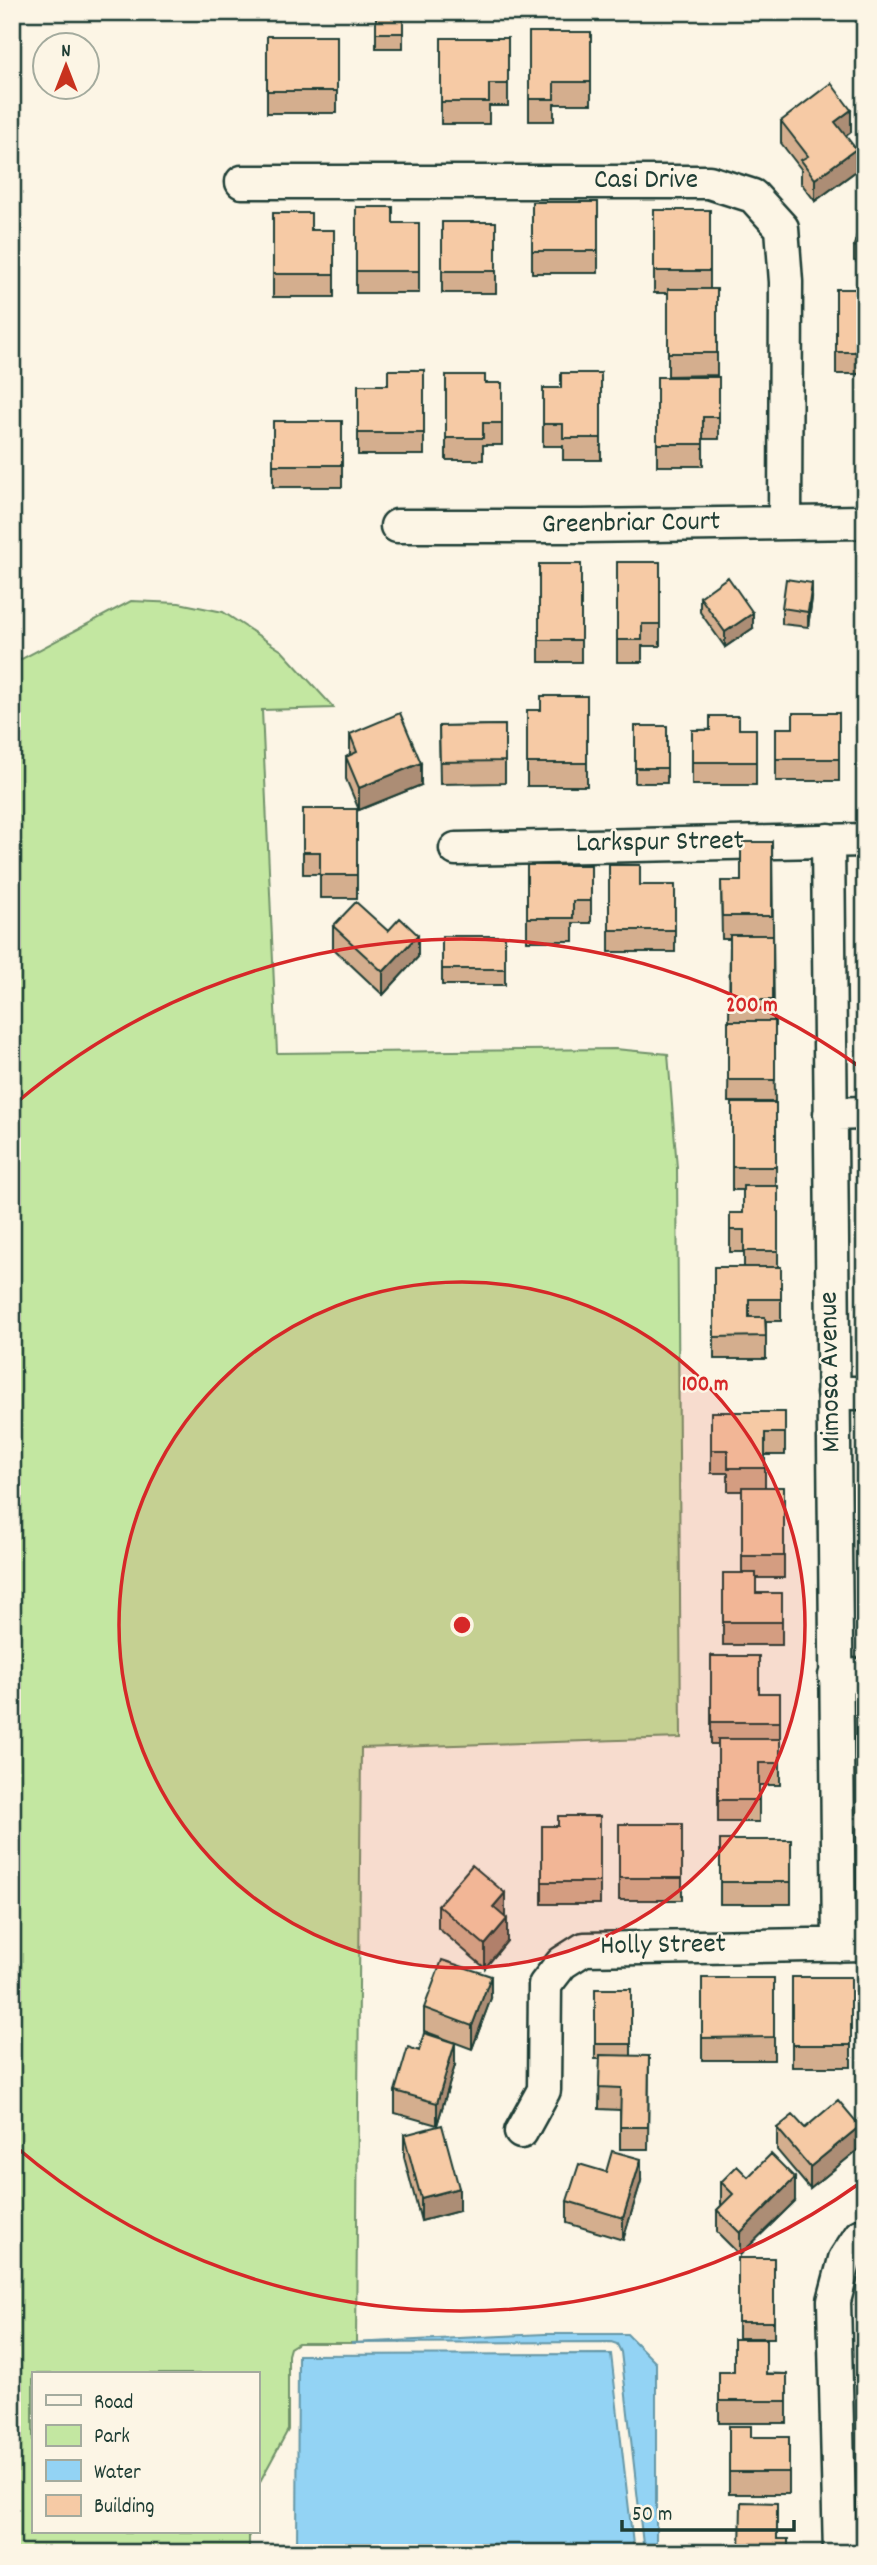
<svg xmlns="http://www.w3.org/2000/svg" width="877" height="2565" viewBox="0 0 877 2565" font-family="Dekko,sans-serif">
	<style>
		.green { fill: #c3e7a1; stroke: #71926a; stroke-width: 2 }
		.water { fill: #93d3f4; stroke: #6597a7; stroke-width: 2 }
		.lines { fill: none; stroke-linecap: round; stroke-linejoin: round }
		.minor-casing { stroke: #1f3d34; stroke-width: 37 }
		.minor { stroke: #fcf5e5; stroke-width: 32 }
		.wall { fill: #d4ae8e; stroke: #1f3d34; stroke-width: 2 }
		.shaded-wall { fill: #ac8d74; stroke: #1f3d34; stroke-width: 2 }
		.building { fill: #f6caa5; stroke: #1f3d34; stroke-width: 2 }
		.ring { fill: none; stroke: #d62828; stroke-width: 3.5 }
		.labels { text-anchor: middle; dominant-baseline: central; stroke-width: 5; stroke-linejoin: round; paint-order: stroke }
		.street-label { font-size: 28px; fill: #1f3d34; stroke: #fcf5e5 }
		.centre { fill: #d62828; stroke: #fcf5e5; stroke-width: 3.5 }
		.ring-label { font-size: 21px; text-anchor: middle; font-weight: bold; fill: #d62828; stroke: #fcf5e5; stroke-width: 5; stroke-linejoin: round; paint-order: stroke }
	</style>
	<rect width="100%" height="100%" fill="#fcf5e5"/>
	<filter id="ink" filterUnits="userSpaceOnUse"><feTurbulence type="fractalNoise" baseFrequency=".0143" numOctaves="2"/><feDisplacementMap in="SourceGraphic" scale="14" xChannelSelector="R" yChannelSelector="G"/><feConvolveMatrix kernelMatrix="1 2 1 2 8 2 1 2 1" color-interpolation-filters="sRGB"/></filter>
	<g filter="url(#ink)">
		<path class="green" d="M131 601 179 603 223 612 282 651 334 708 262 710 277 1053 615 1049 668 1054 677 1168 681 1738 361 1748 356 2343H298L290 2348 288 2355V2430L257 2487V2374H33V2532H249V2553H12V664Z"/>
		<path class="water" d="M545 2334H627L656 2363V2553H644L621 2352 617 2344 611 2342 351 2343Z
			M611 2354 634 2553H297L298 2355Z"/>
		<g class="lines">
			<defs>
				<path id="minor" d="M242 182H709L753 196 782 228 786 282 785 522
					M397 526H582L865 522
					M828 840 839 1945
					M456 849 865 840
					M830 1114 865 1113
					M833 1393H865
					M835 1676 865 1675
					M521 2132 544 2090 545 1985 562 1963 584 1949 865 1944
					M840 2553 834 2301 845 2259 860 2236 865 2235"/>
			</defs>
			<use href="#minor" class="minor-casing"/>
			<use href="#minor" class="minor"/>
		</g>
		<path class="wall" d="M376 12H403V48H376Z
			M529 32H591V104H554V121H529Z
			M267 36H337V113H267Z
			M441 38H508V106H489V124H441Z
			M781 121 851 132 846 136 856 171 815 201 801 183V169L781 143Z
			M532 202H598V273H532Z
			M356 207 393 223H419V293H356Z
			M865 208V264L854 261V246Z
			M654 210H710V289H717V375L668 376V293H654Z
			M273 213 311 230H334V297H273Z
			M442 222H496V293H442Z
			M836 289H865V374H836Z
			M424 370V455H358V385H388Z
			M601 373V460H563V446H543V388H561Z
			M446 375 485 383H502V445H483V460H446Z
			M657 377H719V439H703V466H657Z
			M273 421H342V487H273Z
			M617 562H660V646H642V662H617Z
			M539 564H581V662H539Z
			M700 597 753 628 725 647 700 612Z
			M812 598 808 627 782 624V608Z
			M587 696V786H527V710H541Z
			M862 711H865V782H862Z
			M839 713V781H776V728H793Z
			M505 725V783L440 784 439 726Z
			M635 726H667V783H635Z
			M756 729V785H692V730Z
			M350 734 421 785 359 810 346 779V757L350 755Z
			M303 809H357V898H320V874H303Z
			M772 842 775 1102H728L730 939H722L721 881H741Z
			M527 865H591V923H573V941H527Z
			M609 865 640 885H675V952H609Z
			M333 926 388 931 418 957 383 995 333 948Z
			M442 936H505V985H442Z
			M732 1103H776V1186H778V1267H781V1321H766V1359H714V1267H744V1252H730V1213H743V1190H732Z
			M711 1412H785V1455H765V1487H784V1578H756V1593H782V1645H723V1573H742V1491H728V1473H711Z
			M711 1656 759 1693H780V1785H759V1822H718V1744H711Z
			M600 1816V1904H542V1826H558Z
			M619 1824H682V1900H619Z
			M720 1840H791V1904H720Z
			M438 1905 505 1915 507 1941 485 1968 438 1928Z
			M792 1977H851V2067H792Z
			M702 1978H774V2060H702Z
			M595 1989H631V2056H649L648 2149H620V2110L599 2109 600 2059H595Z
			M491 1998 472 2049 424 2031V2008Z
			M455 2065 437 2125 395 2113V2091Z
			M777 2128H805L860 2148 810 2189 777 2150Z
			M404 2135 459 2211 421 2221 404 2157Z
			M748 2177 795 2201 740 2255 717 2232V2210L722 2205 721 2204V2182Z
			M641 2181 623 2240 567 2223V2201Z
			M738 2258H774V2338H738Z
			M719 2372 787 2374V2423H719Z
			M729 2426 751 2437H789V2494H729Z"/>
		<path class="shaded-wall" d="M851 110V132L835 144V122Z
			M856 149V171L815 201V179Z
			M812 583V598L808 627V612Z
			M753 613V628L725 647V632Z
			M421 763V785L359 810V788Z
			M418 935V957L383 995V972Z
			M505 1893V1915L493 1929V1907Z
			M507 1919V1941L485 1968V1945Z
			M491 1976V1998L472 2049V2026Z
			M455 2043V2065L437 2125V2103Z
			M860 2126V2148L810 2189V2167Z
			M641 2159V2181L623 2240V2218Z
			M795 2178V2201L740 2255V2233Z
			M459 2188V2211L421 2221V2198Z"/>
		<path class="building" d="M376 12H403V33H376Z
			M529 32H591V82H554V99H529Z
			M267 36H337V91H267Z
			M441 38H508V84H489V102H441Z
			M831 83 851 110 835 122 856 149 815 179 801 160 808 156 781 121Z
			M532 202H598V251H532Z
			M356 207H393V223H419V271H356Z
			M864 207 865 208V249L854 246Z
			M654 210H710V271H654Z
			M273 213H311V230H334V274H273Z
			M442 222H496V271H442Z
			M668 289H717V353H668Z
			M836 289H865V352H836Z
			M388 370H424V433H358V385H388Z
			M561 373H601V438H563V424H543V388H561Z
			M446 375H485V383H502V423H483V438H446Z
			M657 377H719V417H703V444H657Z
			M273 421H342V465H273Z
			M617 562H660V624H642V640H617Z
			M539 564H581V640H539Z
			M728 577 753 613 725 632 700 597Z
			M786 579 812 583 808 612 782 608Z
			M541 696H587V763H527V710H541Z
			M862 711H865V760H862Z
			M400 713 421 763 359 788 346 757 357 752 350 734Z
			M793 713H839V759H776V728H793Z
			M710 716H739V729H756V762H692V730H710Z
			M505 725V761L440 762 439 726Z
			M635 726H667V768H635Z
			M303 809H357V875H320V852H303Z
			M741 842H772V916H722L721 881H741Z
			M527 865H591V901H573V918H527Z
			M609 865H640V885H675V930H609Z
			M356 902 388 931 400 918 418 935 383 972 333 926Z
			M730 935H773V1000H730Z
			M442 936H505V969H442Z
			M728 1021H775V1080H728Z
			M732 1103H776V1167H732Z
			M743 1186H778V1251H744V1230H730V1213H743Z
			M714 1267H781V1299H749V1317H765L766 1336 714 1337Z
			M711 1412H785V1433H765V1468H728V1450H711Z
			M742 1487H784V1556H742Z
			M723 1573H756V1593H782V1622H723Z
			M711 1656H759V1693H780V1722H711Z
			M718 1739H780V1763H759V1800H718Z
			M558 1816H600V1882H542V1826H558Z
			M619 1824H682V1878H619Z
			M720 1840H791V1882H720Z
			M472 1865 505 1893 493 1907 507 1919 485 1945 438 1905Z
			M442 1960 491 1976 472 2026 424 2008Z
			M792 1977H851V2045H792Z
			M702 1978H774V2037L702 2038Z
			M595 1989H631V2044H595Z
			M424 2033 455 2043 437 2103 395 2091 408 2047 419 2051Z
			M600 2055 649 2056 648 2127H620L621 2088 599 2087Z
			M838 2100 860 2126 810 2167 777 2128 793 2115 805 2128Z
			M442 2125 459 2188 421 2198 404 2135Z
			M612 2151 641 2159 623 2218 567 2201 579 2164 606 2172Z
			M771 2154 795 2178 740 2233 717 2210 733 2194 721 2182 737 2166 748 2177Z
			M738 2258H774V2322H738Z
			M734 2339H766V2374H787V2401H719V2372H734Z
			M729 2426H751V2437H789V2472H729Z
			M741 2502 777 2503V2539H788V2553H722V2551L740 2552Z"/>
	</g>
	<circle cx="462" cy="1625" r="343" fill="#d62828" fill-opacity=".12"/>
	<g class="ring">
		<circle cx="462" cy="1625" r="343"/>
		<path d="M860 2183A686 686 0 0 1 16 2147M16 1103A686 686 0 0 1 860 1067"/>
	</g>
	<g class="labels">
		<g class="street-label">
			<text x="646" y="182">Casi Drive</text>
			<text transform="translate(631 525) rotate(-1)">Greenbriar Court</text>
			<text transform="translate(660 844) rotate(-1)">Larkspur Street</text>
			<text transform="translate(832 1372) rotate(-91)">Mimosa Avenue</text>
			<text transform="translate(663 1947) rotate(-1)">Holly Street</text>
		</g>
	</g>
	<circle cx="462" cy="1625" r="10" class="centre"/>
	<g class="ring-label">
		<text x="752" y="1011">200 m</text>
		<text x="705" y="1390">100 m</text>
	</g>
	<rect width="877" height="2565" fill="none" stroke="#fcf5e5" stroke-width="42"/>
	<rect x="21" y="21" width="835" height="2523" fill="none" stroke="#1f3d34" stroke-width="2.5" filter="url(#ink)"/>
	<rect x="32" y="2372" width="228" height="161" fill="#fcf5e5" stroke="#a4ab9e" stroke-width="2"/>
	<rect x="46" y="2395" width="35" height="10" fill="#fcf5e5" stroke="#a4ab9e" stroke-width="2"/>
	<text x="94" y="2408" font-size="21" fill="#1f3d34">Road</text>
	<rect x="46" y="2425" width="35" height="21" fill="#c3e7a1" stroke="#a4ab9e" stroke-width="2"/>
	<text x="94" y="2442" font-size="21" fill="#1f3d34">Park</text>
	<rect x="46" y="2460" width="35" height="21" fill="#93d3f4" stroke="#a4ab9e" stroke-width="2"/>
	<text x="94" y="2478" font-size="21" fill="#1f3d34">Water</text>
	<rect x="46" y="2495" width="35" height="21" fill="#f6caa5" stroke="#a4ab9e" stroke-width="2"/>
	<text x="94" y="2512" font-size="21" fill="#1f3d34">Building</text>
	<g transform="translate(66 66)"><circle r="33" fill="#fcf5e5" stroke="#a4ab9e" stroke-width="2"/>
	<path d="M0-5L12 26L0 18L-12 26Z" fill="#c8321e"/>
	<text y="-10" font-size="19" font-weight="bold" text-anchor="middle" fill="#1f3d34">N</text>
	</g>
	<path d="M622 2520v10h172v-10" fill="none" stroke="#1f3d34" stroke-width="3.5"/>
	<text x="632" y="2520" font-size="21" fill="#1f3d34" stroke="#fcf5e5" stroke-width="5" paint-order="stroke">50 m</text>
</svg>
